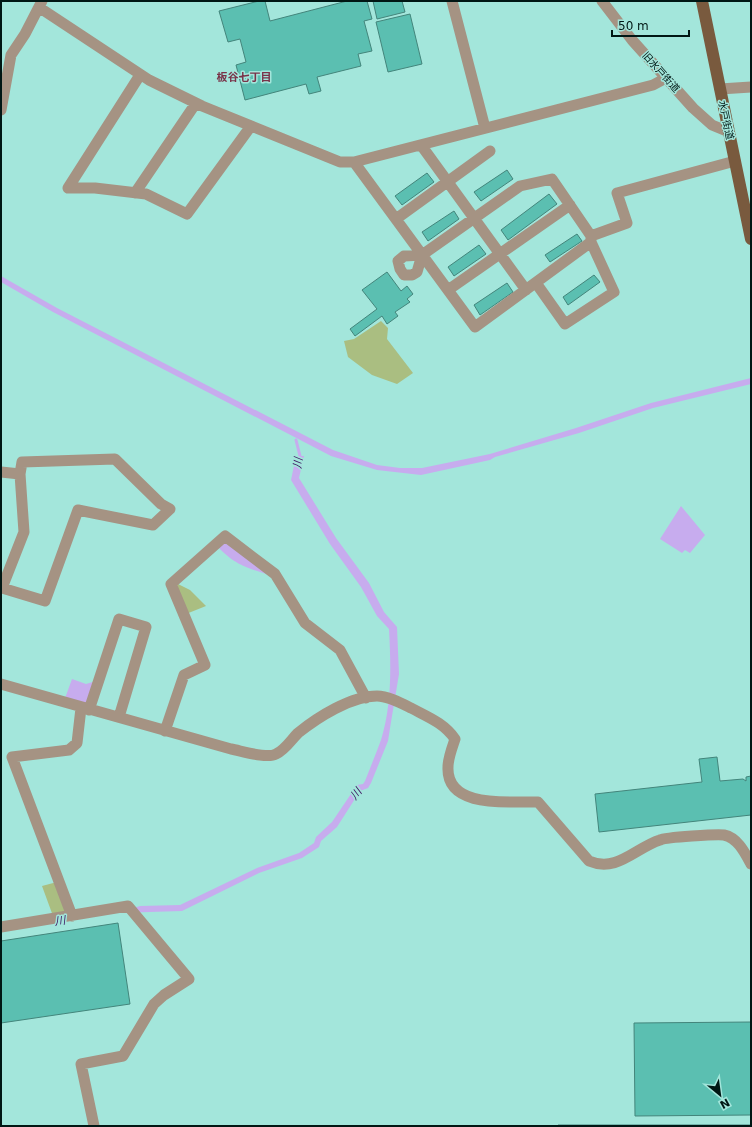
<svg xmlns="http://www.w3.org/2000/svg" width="752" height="1127" viewBox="0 0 752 1127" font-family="'DejaVu Sans','Noto Sans JP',sans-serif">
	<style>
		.green { fill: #aabe81 }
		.water { fill: #c7acee }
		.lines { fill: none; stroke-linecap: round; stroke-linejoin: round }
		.stream { stroke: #c7acee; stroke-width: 3 }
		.building { fill: #5bbfb1; stroke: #43857b }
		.minor { stroke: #a59383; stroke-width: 11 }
		.major { stroke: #795a3e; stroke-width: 12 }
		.labels { text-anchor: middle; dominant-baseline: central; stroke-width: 3; stroke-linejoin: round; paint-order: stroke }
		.street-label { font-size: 10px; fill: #001714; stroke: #a3e6db }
		.neighbourhood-label { font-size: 11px; font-weight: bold; fill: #793349; stroke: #a3e6db }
		.water-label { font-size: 11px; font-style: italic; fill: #3c1561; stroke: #a3e6db }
	</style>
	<rect width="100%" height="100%" fill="#a3e6db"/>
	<path class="green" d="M381 321 388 328 387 339 413 373 397 384 372 375 348 357 344 341 354 339Z
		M176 583 190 590 206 606 186 614Z
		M57 882 69 914 53 916 42 886Z"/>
	<path class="water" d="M1 276 57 308 333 450 377 465 400 468H422L490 454 576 428 651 403 751 378V384L653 408 579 433 495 457 490 460 421 475 377 470 331 456 53 312 1 282Z
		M296 456H304L299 478 336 538 369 583 384 612 397 627 399 674 391 722 388 741 371 783 368 788 360 791 337 827 321 841 319 847 302 858 259 873 182 911 117 913 140 906 180 905 257 868 299 853 314 843 316 837 332 822 357 785 363 784 365 781C370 768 376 754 381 740 392 705 391 666 389 629L377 616 361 587 330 544 291 480Z
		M681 506 705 535 690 553 685 550 682 553 660 539Z
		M225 539 272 576C246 567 236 566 217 546Z
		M72 679 86 684 96 681 88 707 64 701Z"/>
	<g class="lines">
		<path class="stream" d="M296 440 300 456 299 460"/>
	</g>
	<path class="building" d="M259 1H265L270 21 347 1H367L372 19 364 21 372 51 358 54 361 66 317 77 321 91 309 94 306 84 245 100 236 65 246 62 240 39 228 42 219 11Z
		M373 1H402L405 12 377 19Z
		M410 14 422 64 388 72 376 22Z
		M507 170 513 179 481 201 474 192Z
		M427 173 434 182 402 205 395 196Z
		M549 194 557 204 508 240 501 230Z
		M454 211 459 219 428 241 422 232Z
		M577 234 582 241 550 262 545 255Z
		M479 245 486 254 454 276 448 267Z
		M387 272 401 291 407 286 413 294 407 299 410 302 395 312 398 316 387 324 382 316 355 336 350 329 377 309 362 290Z
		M594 275 600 282 568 305 563 297Z
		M507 283 513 292 480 315 474 305Z
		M717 757 720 781 743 779 746 781V777L751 776V815L599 832 595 794 702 782 699 759Z
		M118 923 130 1004 1 1023V941Z
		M751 1022V1115L635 1116 634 1023Z
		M558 1125H751V1126H558Z"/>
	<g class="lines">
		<path class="minor" d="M452 1 485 128
			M602 1 632 40 693 108 712 125 729 132
			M40 8 149 80 202 106 340 162H354L653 85 666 78
			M140 75 68 188H95L146 194 187 214 251 126
			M720 89 751 87
			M1 110 11 55 25 34 42 1
			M421 145 526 290
			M354 162 475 327 591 242V236L627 223 617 193 735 161
			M135 193 196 103
			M396 219 490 151
			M422 255 404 256 398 261 400 269 404 275H412L417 272 422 255 520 186 552 179 591 236
			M536 283 565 324 614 292 591 242
			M448 290 570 205
			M115 459 161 504 170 509 153 525 78 510 45 601 2 588 24 532 20 474 22 462Z
			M1 472 20 474
			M1 684 231 749C242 751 267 759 276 754 285 750 291 740 298 733 318 717 351 696 377 696 388 696 401 703 411 708 428 717 444 723 455 739 452 748 448 758 448 767 446 810 512 801 538 802L589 861C617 873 635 848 660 840 666 837 718 834 724 835 738 838 745 853 751 864
			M89 710 119 619 146 627 119 717
			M165 731 184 675 205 665 171 584 225 536 275 574 305 623 340 650 366 698
			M72 916 12 757 69 750 77 743 81 708
			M1 927 128 906 189 979 164 995 154 1004 123 1056 81 1064 94 1126"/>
		<path class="major" d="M702 1 751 239"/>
	</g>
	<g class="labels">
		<g class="street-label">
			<text transform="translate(661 72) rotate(48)">旧水戸街道</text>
			<text transform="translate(726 120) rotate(78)">水戸街道</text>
		</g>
		<g class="neighbourhood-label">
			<text x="244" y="77">板谷七丁目</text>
		</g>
		<g class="water-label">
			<text transform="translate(298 463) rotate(-82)">川</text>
			<text transform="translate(356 794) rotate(-51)">川</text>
			<text transform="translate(60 921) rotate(-8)">川</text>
		</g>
	</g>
	<rect width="752" height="1127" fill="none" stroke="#001714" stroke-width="4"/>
	<g transform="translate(720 1095) rotate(151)" stroke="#a3e6db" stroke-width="3" paint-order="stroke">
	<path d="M0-3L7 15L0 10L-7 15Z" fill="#001714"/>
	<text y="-6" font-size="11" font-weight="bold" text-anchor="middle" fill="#001714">N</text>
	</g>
	<path d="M612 30v6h77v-6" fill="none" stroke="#001714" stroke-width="2"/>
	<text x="618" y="30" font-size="12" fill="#001714" stroke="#a3e6db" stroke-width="3" paint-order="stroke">50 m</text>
</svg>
